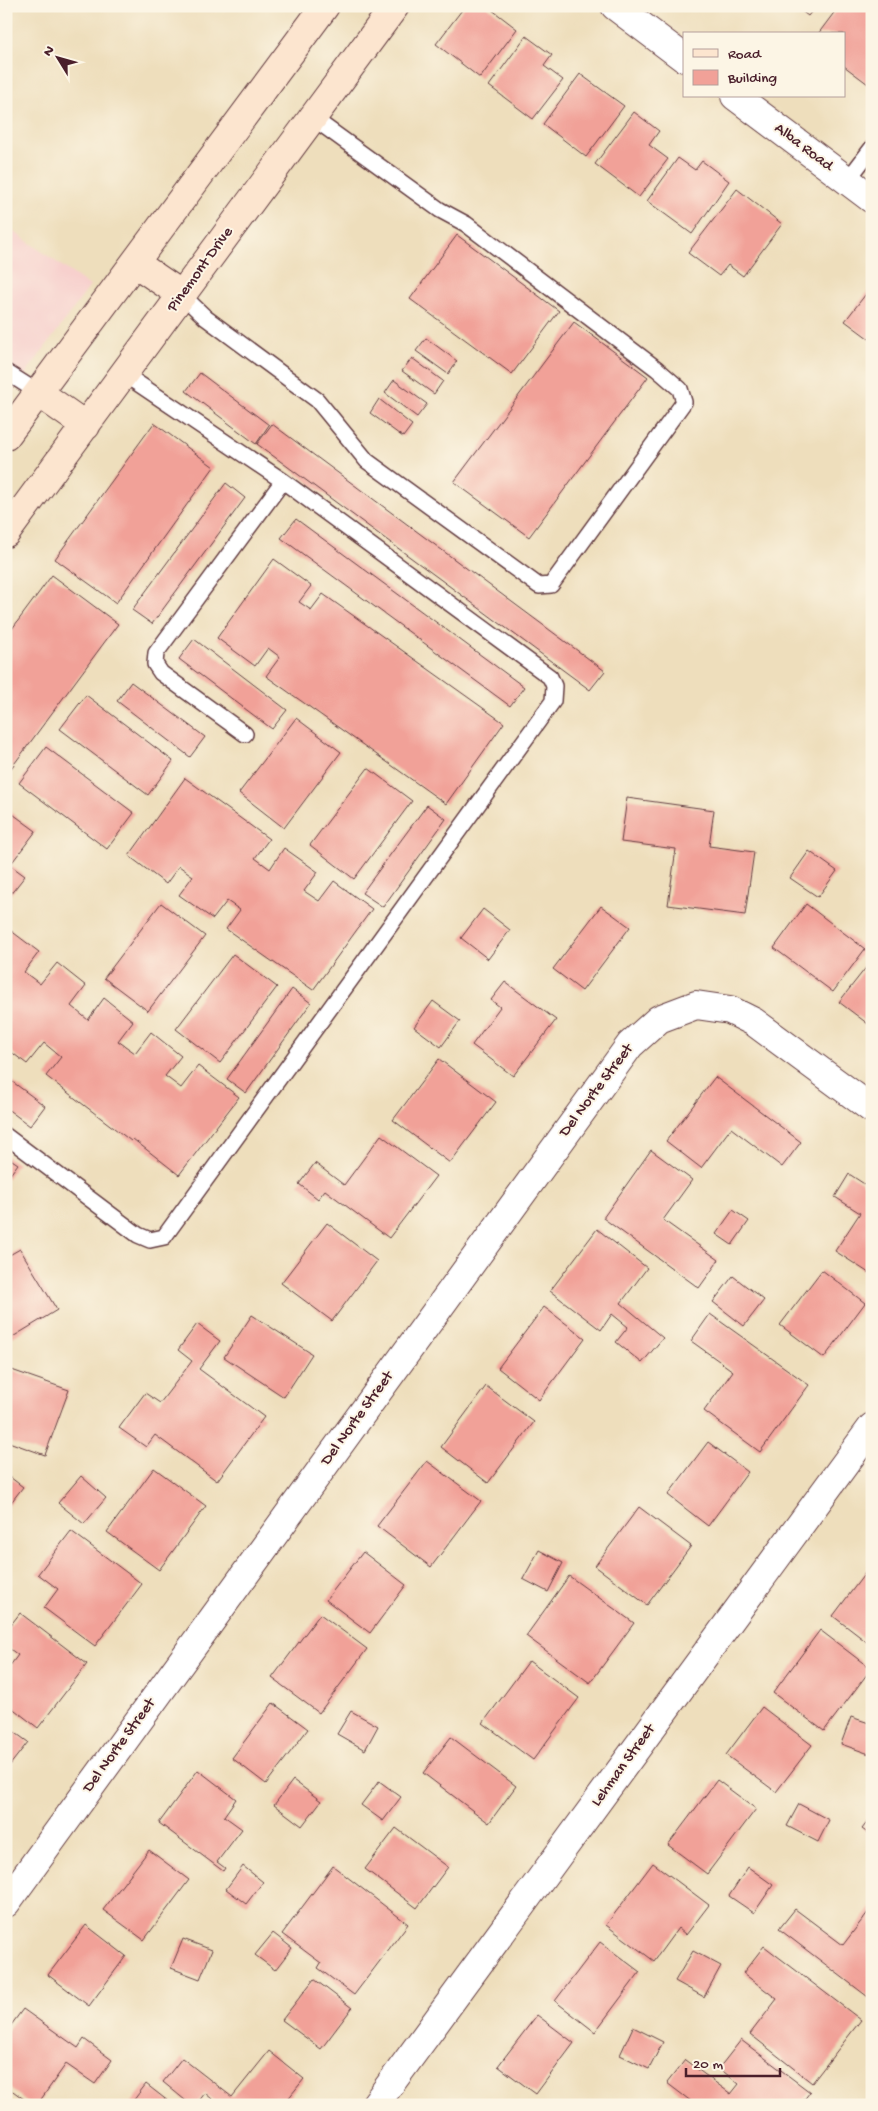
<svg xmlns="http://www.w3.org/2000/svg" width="878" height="2111" viewBox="0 0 878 2111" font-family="'Gochi Hand',sans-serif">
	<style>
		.built { fill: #f7d0cd }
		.building { fill: #f1a198 }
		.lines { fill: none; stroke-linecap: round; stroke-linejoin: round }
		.service-casing { stroke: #633c41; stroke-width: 18 }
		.minor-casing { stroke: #633c41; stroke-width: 30 }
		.secondary-casing { stroke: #633c41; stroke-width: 30 }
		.service { stroke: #fff; stroke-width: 15 }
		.minor { stroke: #fff; stroke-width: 28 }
		.secondary { stroke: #fce5cf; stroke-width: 28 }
		.labels { text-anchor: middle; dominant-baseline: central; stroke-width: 4; stroke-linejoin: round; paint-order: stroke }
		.street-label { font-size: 16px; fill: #4a1f2b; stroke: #fcf5e5 }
	</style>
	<rect width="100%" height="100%" fill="#fcf5e5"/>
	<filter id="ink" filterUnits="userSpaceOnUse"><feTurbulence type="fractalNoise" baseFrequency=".02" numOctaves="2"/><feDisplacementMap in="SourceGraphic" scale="10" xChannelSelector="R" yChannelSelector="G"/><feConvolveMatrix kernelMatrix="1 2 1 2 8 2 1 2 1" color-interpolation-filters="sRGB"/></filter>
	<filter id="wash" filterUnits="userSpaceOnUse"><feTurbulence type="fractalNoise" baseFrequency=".0096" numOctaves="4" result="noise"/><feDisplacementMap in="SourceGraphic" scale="20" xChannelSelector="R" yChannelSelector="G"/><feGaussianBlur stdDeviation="1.12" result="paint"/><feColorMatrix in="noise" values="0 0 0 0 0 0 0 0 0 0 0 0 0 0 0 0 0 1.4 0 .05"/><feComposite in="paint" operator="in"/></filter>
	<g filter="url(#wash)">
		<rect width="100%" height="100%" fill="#eedebc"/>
		<path class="built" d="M6 226 90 286 6 401Z"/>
		<g id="blocks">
			<path class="building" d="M465 6H487L517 29 480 78 436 44Z
				M795 6H816L808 16Z
				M839 6H872V87L844 66V34H818Z
				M526 36 552 55 544 66 563 80 533 119 489 86Z
				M580 74 624 106 586 157 543 124Z
				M634 112 659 131 649 145 668 159 639 197 595 164Z
				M678 158 695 170 702 161 729 181 692 234 647 201Z
				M737 189 782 224 743 276 728 265 719 276 688 253Z
				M457 235 559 311 512 374 410 299Z
				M869 290 872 292V341L845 321Z
				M574 322 648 377 529 537 454 482Z
				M426 338 457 361 448 374 416 351Z
				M412 358 443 381 434 394 402 371Z
				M200 373 269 425 256 444 186 391Z
				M394 380 427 404 417 417 385 393Z
				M379 399 412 425 403 437 370 413Z
				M154 423 214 467 116 603 55 559Z
				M272 424 605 671 590 690 257 444Z
				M226 483 245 498 152 624 132 610Z
				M296 519 524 687 510 706 281 538Z
				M274 559 311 586 299 602 311 610 323 594 504 723 446 804 266 676 280 657 268 648 255 666 217 638Z
				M52 575 118 624 6 775V637Z
				M194 639 287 710 272 729 179 659Z
				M131 682 205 737 190 757 117 701Z
				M86 695 173 761 148 795 60 729Z
				M296 718 341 752 284 828 239 793Z
				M46 747 134 813 107 849 19 783Z
				M368 768 412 801 354 879 310 845Z
				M185 778 269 839 255 858 270 869 284 848 318 872 304 891 319 901 334 881 372 909 313 990 226 929 240 910 227 901 213 919 179 895 193 876 179 866 166 884 129 856Z
				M627 798 714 810 709 846 754 852 745 915 668 905 676 849 621 842Z
				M427 805 446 819 383 907 362 893Z
				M6 809 36 831 10 865 25 876 6 900Z
				M809 851 837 871 818 897 790 878Z
				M161 903 205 936 148 1011 104 978Z
				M806 904 865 949 833 992 774 948Z
				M601 906 630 927 582 991 553 969Z
				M483 909 510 930 488 959 461 938Z
				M6 927 39 952 24 972 40 984 57 963 86 986 71 1006 88 1020 104 998 133 1021 118 1041 135 1053 151 1032 181 1056 165 1076 181 1088 198 1066 239 1097 179 1175 133 1139 131 1141 46 1076 61 1057 44 1043 27 1064 6 1048Z
				M233 954 277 987 220 1063 176 1029Z
				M872 960V1027L839 1002Z
				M505 982 556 1020 513 1076 472 1045 500 1007 491 1000Z
				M292 989 311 1003 246 1093 227 1079Z
				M433 1001 460 1021 441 1047 414 1027Z
				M439 1059 496 1102 450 1163 393 1120Z
				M6 1077 45 1106 30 1126 6 1108Z
				M715 1077 801 1142 782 1167 731 1128 701 1168 666 1141Z
				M381 1135 436 1176 389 1238 325 1190 318 1199 299 1184 315 1163 344 1185Z
				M651 1150 692 1180 663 1220 719 1260 699 1288 603 1218Z
				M6 1156 18 1164 6 1180Z
				M849 1174 872 1189V1275L835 1251 860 1213 835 1197Z
				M733 1210 749 1221 732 1245 716 1234Z
				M327 1223 377 1261 332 1321 281 1283Z
				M597 1229 647 1268 621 1303 663 1338 642 1363 616 1342 628 1327 612 1314 601 1330 550 1291Z
				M20 1249 57 1310 6 1341V1257Z
				M822 1270 865 1303 824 1358 780 1325Z
				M733 1276 764 1300 744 1326 713 1302Z
				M544 1307 585 1338 539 1400 498 1368Z
				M710 1314 809 1385 760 1452 704 1411 733 1371 691 1341Z
				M252 1315 312 1354 284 1397 224 1357Z
				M197 1324 220 1341 199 1369 264 1417 217 1481 155 1435 146 1447 119 1428 145 1393 160 1403 192 1361 178 1350Z
				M6 1368 69 1390 45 1455 6 1441Z
				M486 1386 534 1422 488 1483 441 1447Z
				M708 1442 748 1472 708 1526 668 1495Z
				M427 1461 481 1501 431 1567 377 1526Z
				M154 1468 206 1506 159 1570 107 1532Z
				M6 1474 23 1487 6 1509Z
				M81 1476 106 1498 84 1524 58 1503Z
				M639 1507 691 1546 647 1605 595 1566Z
				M71 1531 142 1584 95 1646 44 1608 58 1589 38 1574Z
				M539 1550 563 1563 548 1592 523 1579Z
				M363 1552 406 1585 370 1633 326 1600Z
				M872 1564V1646L833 1616Z
				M569 1576 634 1623 590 1683 526 1636Z
				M20 1613 87 1664 38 1728 6 1703V1671L18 1655 6 1646V1631Z
				M320 1614 367 1649 319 1713 272 1678Z
				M820 1630 871 1669 824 1731 773 1693Z
				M529 1661 579 1698 533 1760 483 1723Z
				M273 1703 308 1729 266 1784 232 1758Z
				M762 1707 812 1745 776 1792 726 1755Z
				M351 1711 378 1726 365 1750 337 1734Z
				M851 1717 872 1724V1755L841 1744Z
				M6 1726 28 1742 6 1770Z
				M451 1737 516 1786 489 1823 423 1773Z
				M198 1770 236 1799 224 1816 242 1829 217 1862 225 1868 223 1871 159 1823Z
				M293 1780 321 1801 302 1826 274 1805Z
				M717 1780 756 1809 707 1874 668 1845Z
				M379 1781 401 1797 383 1821 361 1805Z
				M799 1804 829 1820 818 1842 787 1826Z
				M872 1816V1836L862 1829Z
				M396 1828 448 1867 417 1908 365 1869Z
				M149 1850 189 1880 144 1940 103 1910Z
				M653 1863 709 1905 686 1935 678 1928 654 1961 606 1925Z
				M243 1866 263 1882 246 1904 226 1889Z
				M333 1866 408 1924 354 1995 318 1968 321 1963 282 1934Z
				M748 1867 773 1885 754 1913 729 1896Z
				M872 1907V2000L779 1929 795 1909 843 1945Z
				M86 1925 126 1956 89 2006 48 1975Z
				M273 1933 292 1948 275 1970 255 1955Z
				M183 1939 212 1950 200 1979 171 1968Z
				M600 1942 640 1972 595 2032 555 2001Z
				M764 1946 861 2020 812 2083 750 2034 777 1999 743 1973Z
				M693 1951 721 1966 704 1997 675 1981Z
				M314 1979 352 2008 321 2049 282 2020Z
				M23 2009 78 2048 84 2039 112 2060 95 2084 66 2064 37 2105H32L6 2086V2032Z
				M537 2015 574 2043 536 2094 498 2066Z
				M633 2027 663 2042 649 2069 620 2055Z
				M741 2040 810 2092 800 2105H696L667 2083 685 2060 731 2094 739 2084 719 2068Z
				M269 2051 304 2079 283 2105H219L205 2093 196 2105H191L163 2082 182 2058 232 2097Z
				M146 2084 173 2105H130Z"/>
		</g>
	</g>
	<g filter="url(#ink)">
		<use href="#blocks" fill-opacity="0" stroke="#633c41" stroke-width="1"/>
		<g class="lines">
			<defs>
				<path id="service" d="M847 181 872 148
					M182 295 206 318 317 400 367 461 539 586 551 585 684 402 680 389 657 369 466 224 440 210 313 118
					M6 372 39 393
					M245 734 161 673 155 664 156 653 283 481
					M6 1136 138 1235 150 1240 164 1237 553 701 554 686 550 677 283 481 124 374"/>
				<path id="minor" d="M615 6 684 58
					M735 96 872 199
					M6 1903 630 1045 659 1019 696 1005 730 1010 754 1022 872 1109
					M375 2105 872 1427"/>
				<path id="secondary" d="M135 263 182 295
					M39 393 86 426
					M6 436 325 6
					M6 533 395 6"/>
			</defs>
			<use href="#service" class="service-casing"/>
			<use href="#minor" class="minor-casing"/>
			<use href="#secondary" class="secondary-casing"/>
			<use href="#service" class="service"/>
			<use href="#minor" class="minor"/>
			<use href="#secondary" class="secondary"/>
		</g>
	</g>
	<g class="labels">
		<g class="street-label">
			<text transform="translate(803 148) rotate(37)">Alba Road</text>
			<text transform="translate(201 270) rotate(-54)">Pinemont Drive</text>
			<text transform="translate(597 1091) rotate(-53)">Del Norte Street</text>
			<text transform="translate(358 1419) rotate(-54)">Del Norte Street</text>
			<text transform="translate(120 1746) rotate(-54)">Del Norte Street</text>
			<text transform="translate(624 1766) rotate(-54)">Lehman Street</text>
		</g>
	</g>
	<rect width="878" height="2111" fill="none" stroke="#fcf5e5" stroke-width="25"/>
	<rect x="683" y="32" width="162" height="65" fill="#fcf5e5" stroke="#b59f9b"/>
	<rect x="693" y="49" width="25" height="8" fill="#fce5cf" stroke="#b59f9b"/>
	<text x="728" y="58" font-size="15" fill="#4a1f2b">Road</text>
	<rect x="693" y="70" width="25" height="15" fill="#f1a198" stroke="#b59f9b"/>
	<text x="728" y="82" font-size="15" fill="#4a1f2b">Building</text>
	<g transform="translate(58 58) rotate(307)" stroke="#fcf5e5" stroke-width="4" paint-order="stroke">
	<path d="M0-4L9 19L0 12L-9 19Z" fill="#4a1f2b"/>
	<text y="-8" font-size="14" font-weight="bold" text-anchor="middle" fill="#4a1f2b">N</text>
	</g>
	<path d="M686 2068v8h94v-8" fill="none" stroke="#4a1f2b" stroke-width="2.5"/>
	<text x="693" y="2068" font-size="15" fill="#4a1f2b" stroke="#fcf5e5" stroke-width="4" paint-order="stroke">20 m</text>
</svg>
